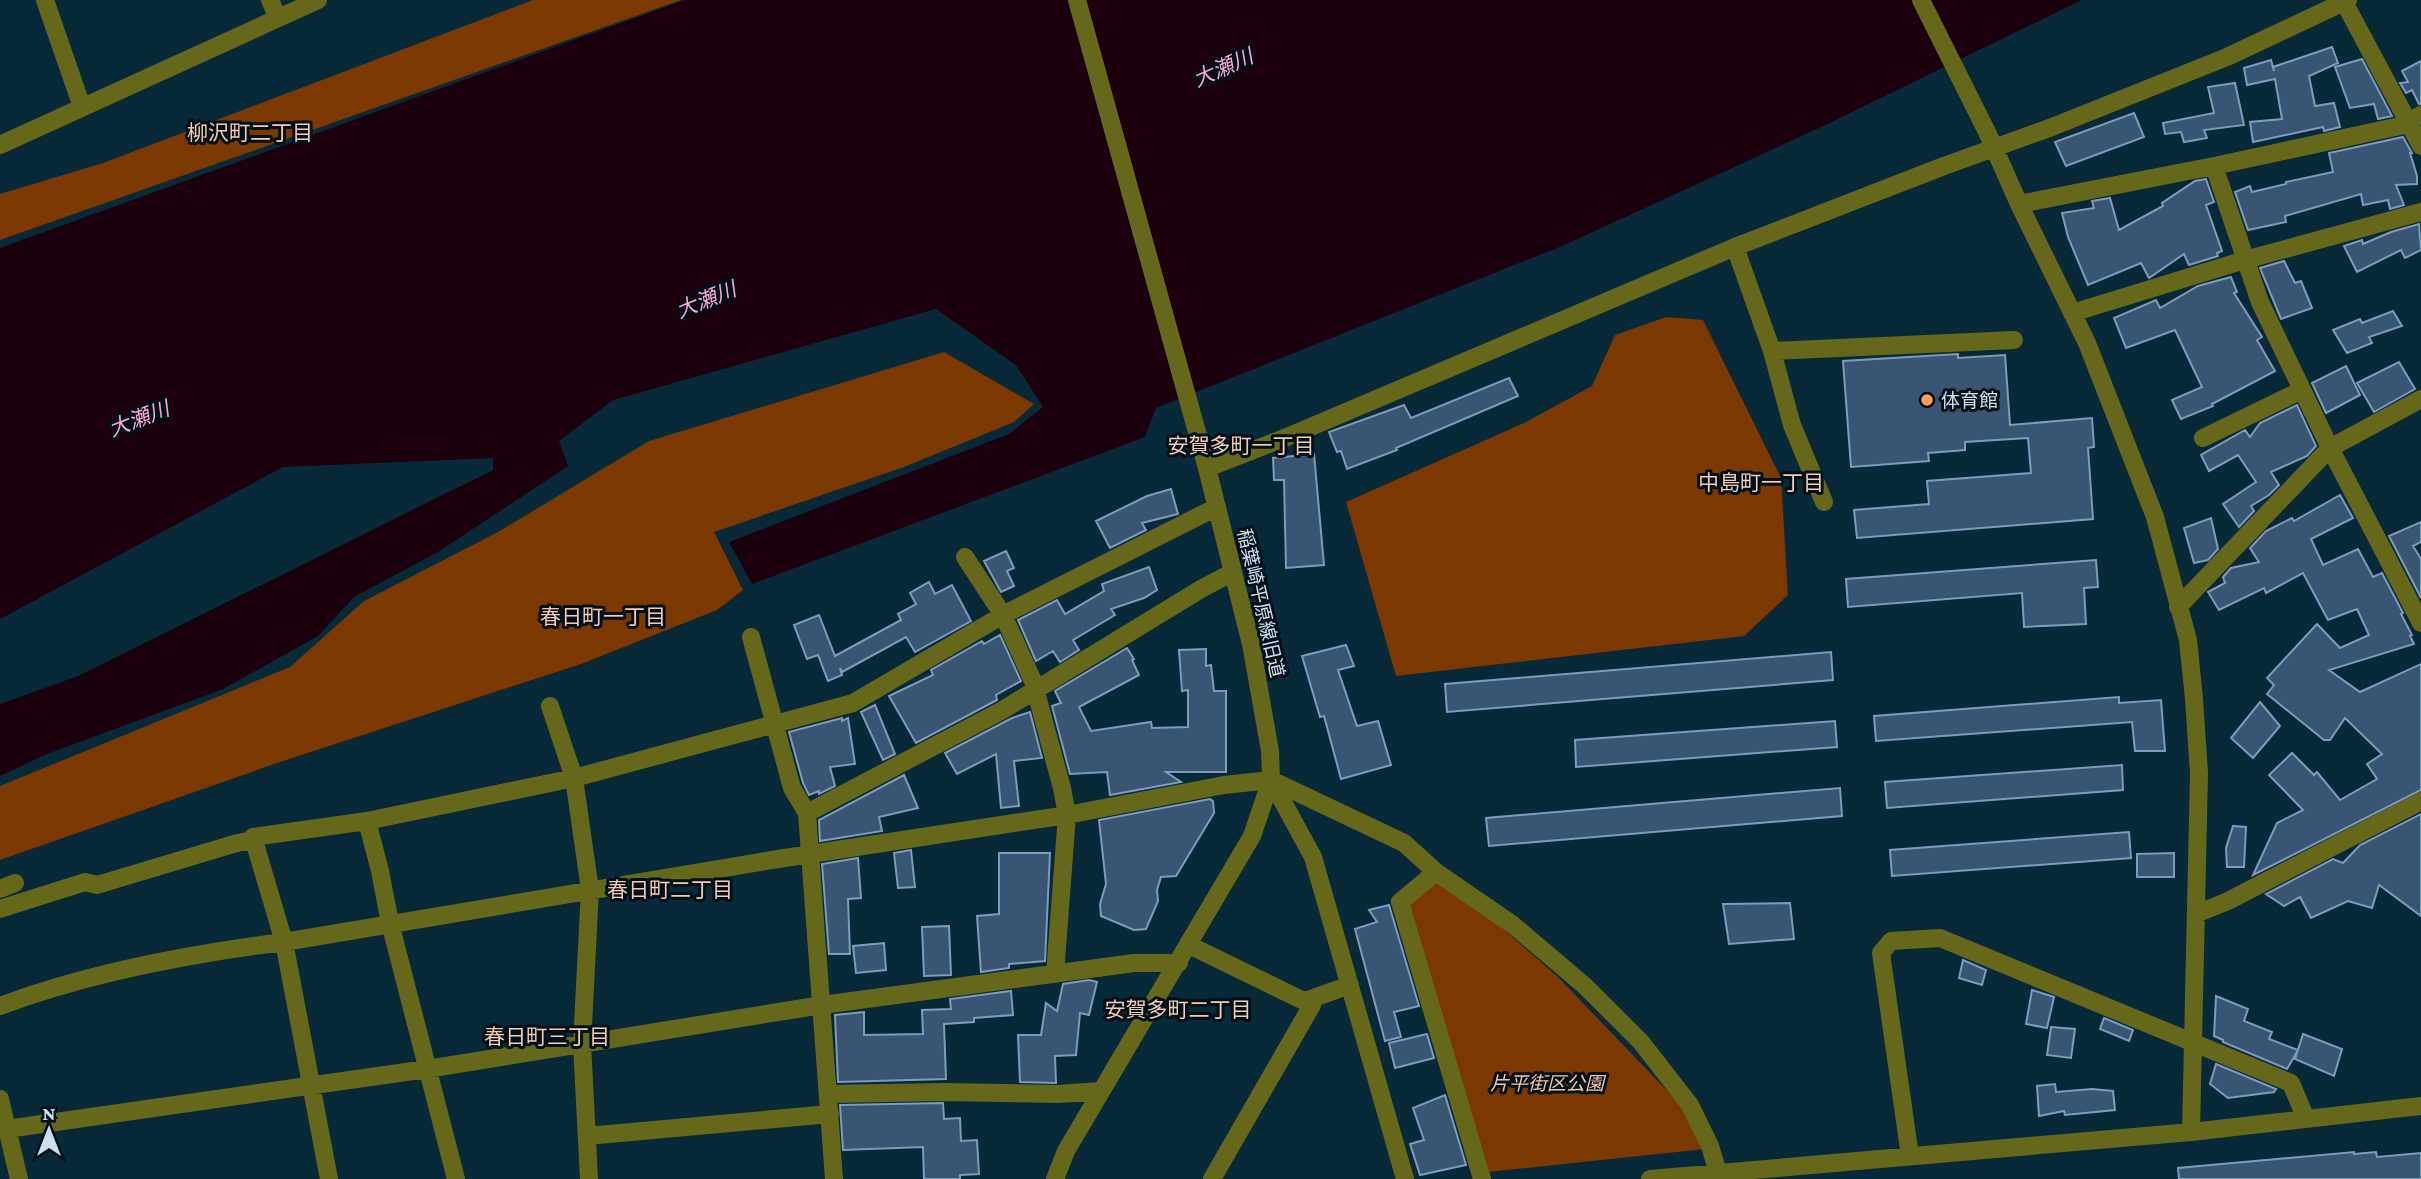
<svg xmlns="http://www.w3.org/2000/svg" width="2421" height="1179" viewBox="0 0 2421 1179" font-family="'Crimson Pro','Noto Sans JP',serif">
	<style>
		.green { fill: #7b3800 }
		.water { fill: #1c000e }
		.building { fill: #3a5573; stroke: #7d9bbb; stroke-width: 2 }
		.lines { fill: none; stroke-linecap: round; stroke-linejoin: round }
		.minor { stroke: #65681b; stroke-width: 18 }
		.poi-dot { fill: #ff9b5b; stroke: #021019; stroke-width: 2.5 }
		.labels { text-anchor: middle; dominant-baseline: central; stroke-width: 6; stroke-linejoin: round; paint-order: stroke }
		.poi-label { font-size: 19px; fill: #cae0ec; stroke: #021019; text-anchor: start }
		.street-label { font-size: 19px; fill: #cae0ec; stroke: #021019 }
		.park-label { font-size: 19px; font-style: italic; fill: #f9c4a5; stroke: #021019 }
		.water-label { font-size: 21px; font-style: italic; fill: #fda7cd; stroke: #021019 }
		.neighbourhood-label { font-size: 21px; fill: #f6cab1; stroke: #021019 }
	</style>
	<rect width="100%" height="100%" fill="#072938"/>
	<path class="green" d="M533 0H681L0 240V194L103 163Z
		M1666 317 1703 320 1781 478 1788 595 1744 636 1396 676 1346 502 1524 423 1592 386 1615 335Z
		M944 352 1034 404 1014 422 904 467 714 532 743 590 717 610 581 664 280 762 0 860V786L290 667 364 601 498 532 649 441Z
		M1435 878 1495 922 1557 976 1677 1101 1705 1149 1488 1172 1406 901Z"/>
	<path class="water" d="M685 0H2082L1819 128 1562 246 1156 408 1145 437 752 584 729 542 1009 434 1043 407 1016 365 936 309 613 400 559 441 568 466 438 552 354 597 318 636 223 689 47 754 0 776V704L78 676 493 470V458L283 467 0 619V248Z"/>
	<path class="building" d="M2332 47 2338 63 2309 76 2315 106 2334 103 2340 127 2324 131 2323 127 2253 142 2250 122 2282 119 2275 79 2247 85 2244 68 2271 60 2274 71 2273 67Z
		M2362 59 2392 116 2378 119 2374 104 2350 108 2335 67Z
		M2421 61V104H2419L2412 90 2406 93 2400 83 2408 82 2402 71Z
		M2235 83 2244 125 2204 130 2207 138 2184 142 2181 132 2165 134 2163 123 2214 113 2208 87Z
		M2134 113 2144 137 2066 166 2055 142Z
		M2403 137 2412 153H2410L2417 176V184L2396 185 2404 205 2390 209 2388 200 2363 205 2361 194 2285 216 2286 222 2248 230 2235 192 2250 186 2252 192 2286 184V182L2333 172 2329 153Z
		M2206 179 2214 202 2206 205 2222 251 2217 253 2218 256 2189 265 2184 254 2149 278 2141 263 2088 285 2068 237 2062 213 2094 208 2092 201 2110 198 2119 230 2163 206 2162 203 2195 181Z
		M2419 224 2421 250 2405 258 2401 250 2357 272 2344 246 2362 240 2363 244 2391 232Z
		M2284 261 2295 283 2301 281 2312 308 2281 319 2260 268Z
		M2231 277 2237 292 2234 293 2262 337 2257 340 2275 371 2212 404 2213 406 2181 419 2172 400 2202 387 2175 330 2126 348 2114 318 2156 300 2160 308 2198 286Z
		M2393 311 2402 326 2369 337 2372 343 2347 353 2333 330 2360 319 2362 323Z
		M1958 354V358L2005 355 2010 425 2092 418 2094 447 2088 448 2093 519 1857 538 1854 510 1929 504 1927 481 2031 473 2028 438 1965 442V450L1928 453 1929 461 1851 467 1843 361Z
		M2399 362 2415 389 2374 412 2357 383Z
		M2346 366 2360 395 2326 413 2312 383Z
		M1509 378 1518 396 1396 448 1397 450 1347 469 1341 451 1337 452 1329 432 1404 405 1411 418Z
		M2297 405 2316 446 2307 456 2271 472 2279 485 2269 495 2251 506 2254 511 2239 527 2223 504 2256 482 2238 455 2209 471 2201 455 2245 430 2250 437 2260 423Z
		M1314 454 1324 565 1286 568 1284 480H1274L1273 458Z
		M1171 489 1178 514 1142 523 1146 530 1110 548 1096 521 1147 496Z
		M2340 495 2353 518 2311 539 2323 565 2358 549 2373 577 2382 573 2403 613 2401 614 2412 635 2410 636 2414 644 2329 670 2360 692 2421 664V790L2253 875 2277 823 2303 810 2269 775 2292 753 2314 775 2317 772 2340 800 2377 779 2367 764 2382 754 2345 718 2330 740H2324L2267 694 2274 685 2267 678 2317 624 2340 648 2369 635 2357 609 2328 620 2303 573 2266 593 2264 588 2219 610 2208 592 2225 583 2223 577 2231 568 2259 562 2250 548 2266 531 2292 518 2294 521Z
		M2211 518 2218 549 2208 560 2194 563 2184 528Z
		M2421 522V542L2413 546 2421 559V598L2389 536Z
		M1006 551 1014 568 1007 571 1014 586 1001 592 984 561Z
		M2096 560 2098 587 2084 588 2086 624 2024 627 2022 593 1848 607 1846 579Z
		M1149 567 1157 590 1144 598 1111 609 1115 615 1073 640 1079 650 1060 662 1053 651 1036 661 1018 620 1057 600 1065 614 1104 591 1102 584Z
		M929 582 935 594 952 585 971 621 915 652 906 637 842 672 840 668 842 675 828 681 818 655 807 659 794 625 819 615 835 656 901 620 898 614 916 604 910 593Z
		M1000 635 1021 681 996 695 997 700 995 701 916 743 889 696 933 675 931 670 982 641 984 644Z
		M1346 645 1354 666 1338 670 1357 726 1378 721 1391 765 1341 779 1324 716 1320 717 1302 656Z
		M1127 648 1134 659 1132 660 1139 675 1079 707 1091 731 1151 722 1152 728 1188 727V690L1182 691 1179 650 1206 649V666L1211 665 1214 691H1226V772H1166L1181 782 1110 795 1107 772 1070 774 1052 706 1061 703 1055 691Z
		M1831 652 1833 680 1447 712 1445 684Z
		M2119 697V703L2161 700 2165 751H2135L2132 722 1876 741 1874 716Z
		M2260 702 2280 726 2253 758 2231 738Z
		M875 705 895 754 883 760 861 712Z
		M1030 712 1042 758 1014 761 1019 806 1001 808 996 754 957 774 945 753 1012 718Z
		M842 718V721L848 718 855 764 830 767 835 786 819 794V791L809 795 803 783 789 732Z
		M1835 721 1837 747 1576 767 1575 740Z
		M2122 765 2123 790 1887 808 1885 782Z
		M904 775 918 808 879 817 882 831 820 841 819 820Z
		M1840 788 1842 816 1489 846 1486 818Z
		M1210 799 1213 801 1214 813 1176 876 1161 877 1157 890 1158 901 1146 929 1134 930 1101 916 1100 904 1106 884 1099 820Z
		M2421 814V916L2379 885 2372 908 2348 901 2311 918 2300 897 2284 906 2266 894 2333 859 2343 863 2360 845Z
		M2233 826 2246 827 2244 867H2227L2226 848Z
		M2129 832 2131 858 1892 876 1890 850Z
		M911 850 915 887 898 888 894 853Z
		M999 853H1050L1045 961 1009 964V968L981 972 977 916 999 914Z
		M2174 853V877H2137V854Z
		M858 858 861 898 848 899 850 954H829L822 864Z
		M1790 903 1794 939 1729 944 1723 904Z
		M1389 905 1419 1006 1394 1012 1401 1037 1385 1041 1355 929 1377 922 1369 910Z
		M949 926 951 975 924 976 922 927Z
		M884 943 886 970 856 973 853 946Z
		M1963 960 1986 970 1982 985 1959 978Z
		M1089 980 1097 982 1089 1015 1080 1013 1076 1055 1055 1056 1056 1083 1020 1082 1018 1035H1041L1046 1003 1057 1011 1063 984Z
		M2032 990 2054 997 2047 1028 2026 1024Z
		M1011 991 1013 1015 974 1018V1022L944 1024 946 1079 838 1082 835 1015 864 1012V1035L923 1034 922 1010 951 1009 950 999Z
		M2216 996 2248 1009 2244 1021 2272 1032 2269 1039 2298 1050 2287 1069 2223 1042V1040L2214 1036Z
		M2104 1018 2133 1030 2129 1041 2100 1029Z
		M2051 1027 2075 1029 2071 1058 2047 1055Z
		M1427 1034 1434 1058 1395 1068 1389 1043Z
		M2303 1034 2342 1049 2334 1076 2295 1059Z
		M2216 1064 2276 1089 2274 1092 2228 1098 2210 1084Z
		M2055 1084 2056 1092 2092 1089 2113 1091 2115 1110 2065 1115 2064 1111 2039 1116 2037 1086Z
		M1445 1095 1466 1165 1420 1175 1410 1144 1424 1140 1413 1108Z
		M943 1103 944 1119 960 1118 961 1141 977 1140 979 1174 960 1175V1179H924L923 1147 843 1150 840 1105Z
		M2354 1152V1154L2376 1152 2377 1157 2421 1153V1179H2179L2178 1168Z"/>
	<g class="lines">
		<path class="minor" d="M45 0 82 107
			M270 0 278 18
			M1921 0 1988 134 2019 204 2087 343 2155 517 2188 640 2194 699 2199 773 2191 1132
			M2344 2 2421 146
			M0 145 318 0
			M2214 166 2260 302 2330 448 2421 623
			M2019 204 2214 166 2400 126 2421 115
			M1735 247 1772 351 1792 425 1824 502
			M2072 313 2245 260 2421 212
			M1772 351 2014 340
			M2203 438 2302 390
			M1207 468 1287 437 1735 247 1944 166 2052 127 2227 57 2348 0
			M965 557 1003 615 1033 681 1062 788 1067 815 1055 974
			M2178 607 2330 448 2421 399
			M751 637 792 788 807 813
			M550 706 574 778 590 890 582 1044 589 1179
			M1271 780 1313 857 1405 1179
			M367 821 380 871 390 923 456 1179
			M1436 872 1400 902 1482 1179
			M0 889 15 883
			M0 909 85 882 97 885 237 843 254 840
			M2196 914 2228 901 2421 801
			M1189 945 1312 1005 1212 1179
			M1305 1001 1350 985
			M0 1006C91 972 188 954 284 942L778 859 1067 815 1224 785 1271 780 1404 843 1436 872 1513 925 1585 986 1641 1042 1690 1105 1710 1146 1718 1173
			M828 1094 943 1092 1058 1094 1101 1091
			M0 1099 19 1179
			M7 1129 427 1069 822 1005 1134 963H1179
			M587 1136 830 1114
			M1910 1156 1881 953 1891 941 1940 938 2291 1083 2306 1119
			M329 1179 284 942 253 837 367 821 574 778 853 703 1003 615 1217 507
			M834 1179 807 813 1001 711 1201 589 1233 572
			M1055 1179 1066 1151 1252 836 1271 780 1270 751 1251 644 1207 468 1077 0
			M1650 1179 2191 1132 2421 1106"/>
	</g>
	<circle class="poi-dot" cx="1927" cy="400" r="7"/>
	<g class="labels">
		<g class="poi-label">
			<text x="1941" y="400">体育館</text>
		</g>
		<g class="street-label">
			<text transform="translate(1261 603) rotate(77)">稲葉崎平原線旧道</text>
		</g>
		<g class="park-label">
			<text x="1547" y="1083">片平街区公園</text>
		</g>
		<g class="water-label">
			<text transform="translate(1223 68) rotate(-24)">大瀬川</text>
			<text transform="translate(706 300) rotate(-22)">大瀬川</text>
			<text transform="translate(139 419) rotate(-21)">大瀬川</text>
		</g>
		<g class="neighbourhood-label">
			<text x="250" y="133">柳沢町二丁目</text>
			<text x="1241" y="446">安賀多町一丁目</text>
			<text x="1761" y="483">中島町一丁目</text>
			<text x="603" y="617">春日町一丁目</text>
			<text x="670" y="890">春日町二丁目</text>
			<text x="1178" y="1010">安賀多町二丁目</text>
			<text x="547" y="1037">春日町三丁目</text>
		</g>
	</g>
	<g transform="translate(49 1130)" stroke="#021019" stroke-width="5" paint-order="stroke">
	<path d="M0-5L12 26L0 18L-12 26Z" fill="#cae0ec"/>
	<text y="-10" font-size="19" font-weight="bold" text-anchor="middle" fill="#cae0ec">N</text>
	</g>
</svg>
